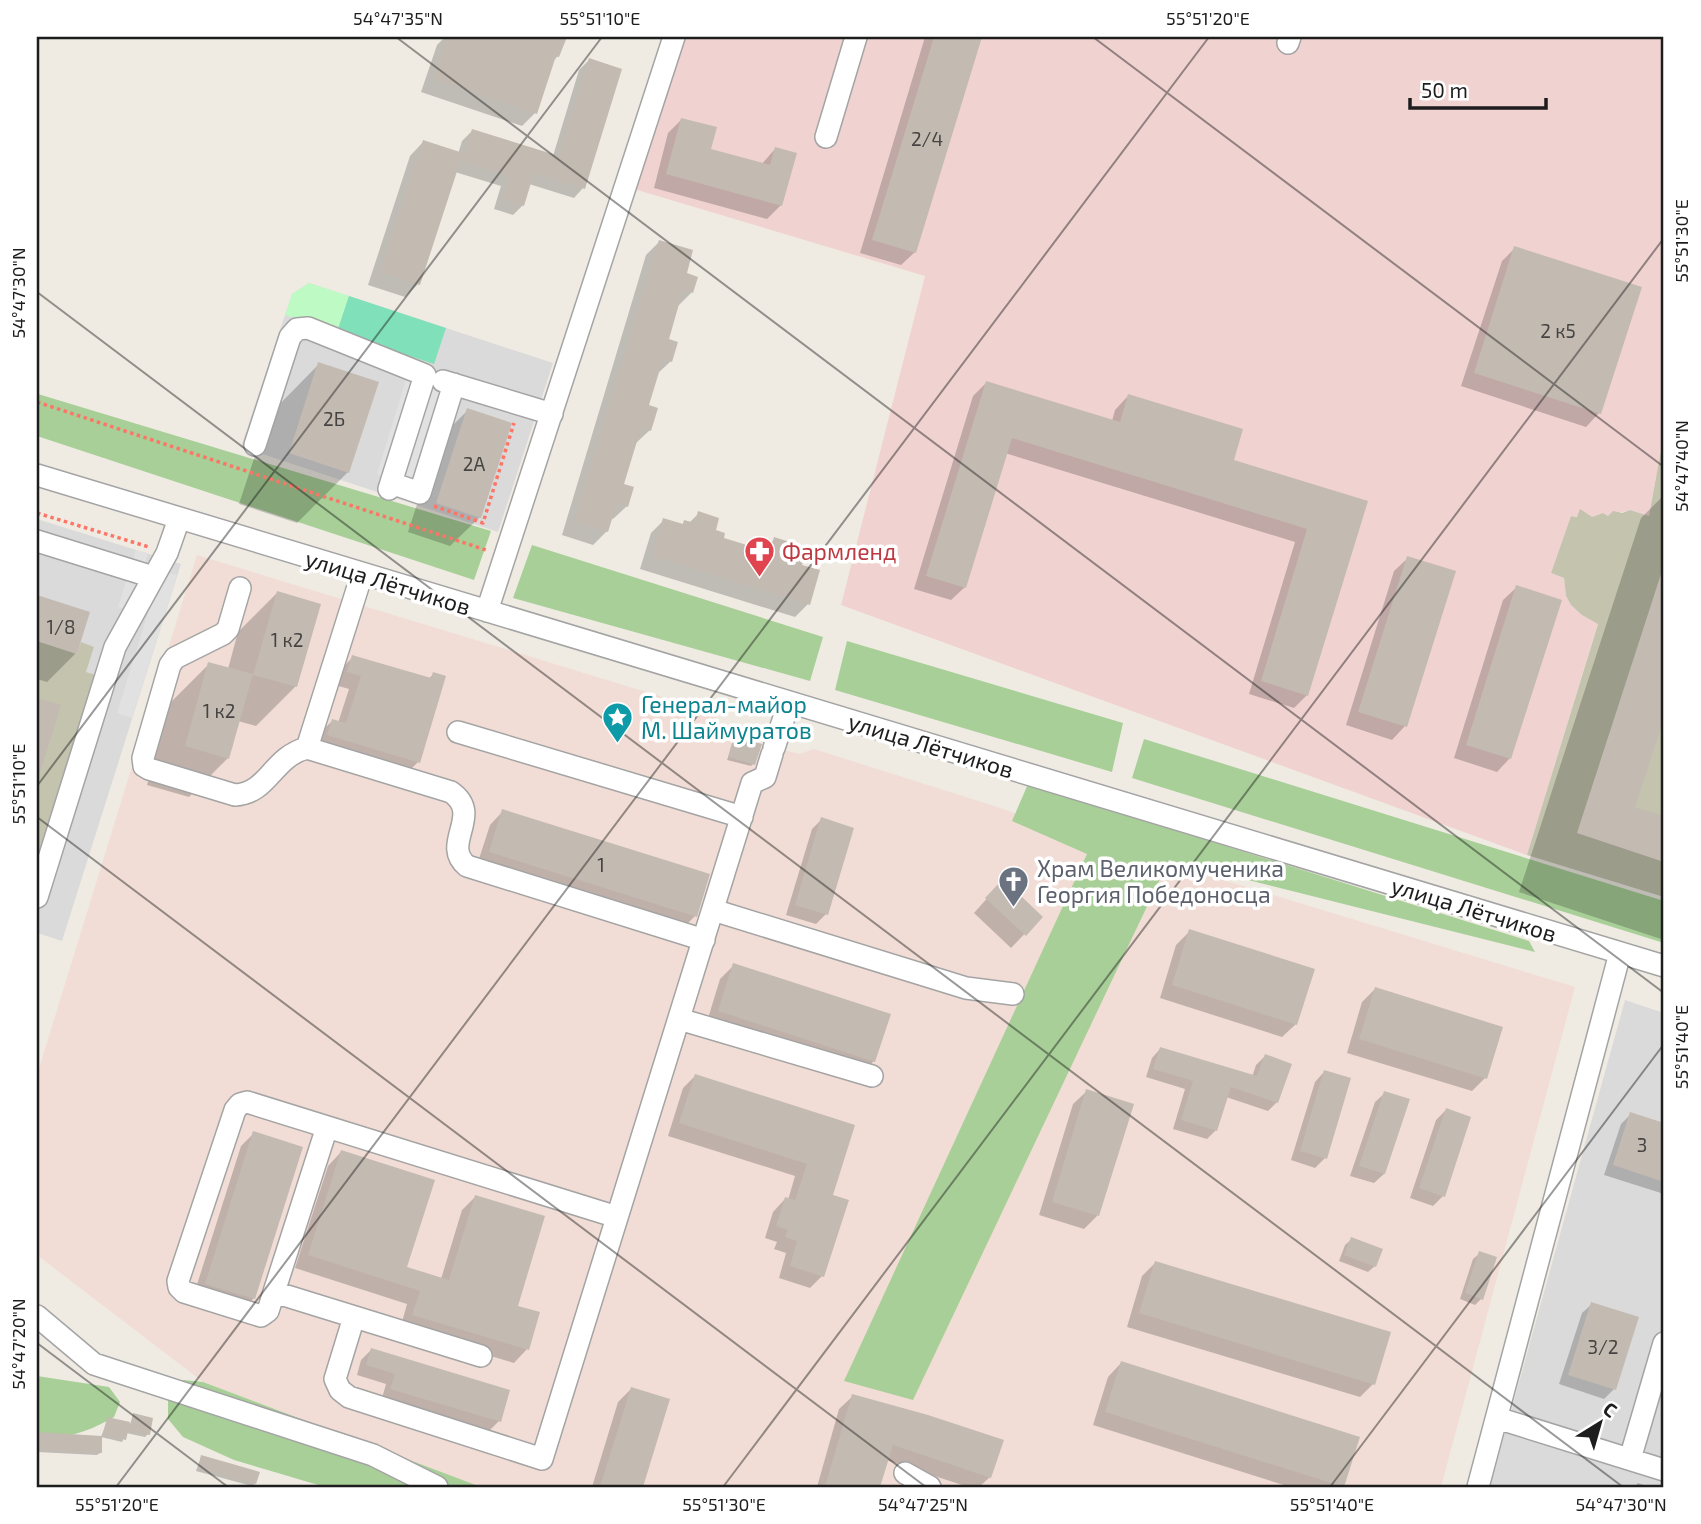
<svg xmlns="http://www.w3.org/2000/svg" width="1701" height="1524" viewBox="0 0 1701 1524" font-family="'Exo 2',sans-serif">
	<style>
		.residential { fill: #dbdada }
		.commercial { fill: #f0d2d1 }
		.military { fill: #f1ddd5 }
		.construction { fill: #c3c3ae }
		.forest { fill: #a8cf97 }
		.park { fill: #befac3 }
		.pitch { fill: #7fe0b9 }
		.parking { fill: #e1e1e1 }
		.shadow { fill: #0003 }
		.building { fill: #c3bab2 }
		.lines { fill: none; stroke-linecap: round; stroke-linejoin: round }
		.minor-casing { stroke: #a4a4a4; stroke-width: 24 }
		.path { stroke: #fc7566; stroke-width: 3.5; stroke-dasharray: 3.5 3.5; stroke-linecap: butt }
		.minor { stroke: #fff; stroke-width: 21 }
		.ticks { fill: none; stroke: #1d1d1d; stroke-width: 2; stroke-opacity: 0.45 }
		.labels { text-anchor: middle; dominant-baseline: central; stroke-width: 7; stroke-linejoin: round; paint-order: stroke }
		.number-label { font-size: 19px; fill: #464442 }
		.health-label { font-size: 23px; fill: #be3a42; stroke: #fff; text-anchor: start }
		.street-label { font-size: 23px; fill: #1d1d1d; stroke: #fff }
		.culture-label { font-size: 23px; fill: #0d838f; stroke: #fff; text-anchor: start }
		.worship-label { font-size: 23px; fill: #5b616d; stroke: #fff; text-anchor: start }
		.neatline { fill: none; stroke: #1d1d1d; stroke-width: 2.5 }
		.ticks-label { font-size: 18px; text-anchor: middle; fill: #1d1d1d }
	</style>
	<rect width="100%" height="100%" fill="#efebe3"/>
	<path class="residential" d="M309 283 553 363 498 532 241 447 292 294Z
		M37 519 181 564 62 941 37 933V877L99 676 86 672 94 647 77 654 37 641Z
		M1625 1000 1664 1013V1487H1490Z"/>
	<path class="commercial" d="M680 37H1664V434L1649 516 1630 510 1608 516 1603 513 1592 517 1571 516 1551 573 1564 578 1566 596 1571 605 1582 615 1598 623 1527 855 841 605 925 276 634 189Z"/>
	<path class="military" d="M197 555 715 713 720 732 799 754 814 749 994 806 1099 842 1575 987 1441 1487H481L203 1382 37 1255V1075Z"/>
	<path class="construction" d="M1664 434V897L1527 855 1598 624 1582 615 1571 605 1566 596 1564 578 1551 573 1571 516 1577 517 1580 509 1592 517 1603 513 1608 516 1613 511 1622 513 1630 510 1649 516Z
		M37 641 77 654 81 642 94 647 86 672 100 676 37 877Z"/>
	<path class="forest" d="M38 394 491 531 474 580 37 436Z
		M532 545 823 637 810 681 513 598Z
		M847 641 1123 723 1112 772 835 690Z
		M1144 739 1664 901V943L1132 778Z
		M1028 784 1529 941 1535 952 1169 860 913 1400 844 1381 1087 854 1012 821Z
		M37 1376 109 1387 120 1402 114 1417C86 1433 69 1438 37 1437Z
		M184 1380 203 1382 481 1487H325L234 1460 183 1437 168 1419V1399L176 1382Z"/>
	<path class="park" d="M309 283 349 296 337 332 285 315 292 294Z"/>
	<path class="pitch" d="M349 296 446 328 434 364 337 332Z"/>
	<path class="parking" d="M407 376 447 389 417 487 377 474Z
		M136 550 148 553 130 610 118 607Z
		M161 571 177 575 132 718 117 713Z"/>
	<path class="shadow" d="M445 37H565L558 56 552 62 535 113 522 126 421 92 437 45Z
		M925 37H980L915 252 901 265 860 253Z
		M589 60 583 188 574 198 529 184 523 205 513 215 494 209 501 186 455 172 418 284 405 297 368 285 410 156 423 142 458 154 462 141 472 131 553 156 579 70Z
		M682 119 709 150 761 165 775 149 781 205 767 219 654 188 668 133Z
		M659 242 692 292 678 306 666 340 671 361 656 375 647 406 650 430 636 443 622 485 627 506 613 519 611 518 607 531 593 545 562 535 646 255Z
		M1515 248 1599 413 1586 427 1461 386 1502 261Z
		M319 364 348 472 297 523 239 504 268 416Z
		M986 383 1112 421 1115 410 1128 396 1231 461 1365 502 1307 695 1294 708 1249 694 1295 542 1005 453 965 587 951 600 914 589 973 396Z
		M468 410 480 517 450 546 408 532 438 440Z
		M1664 495V712L1633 808 1664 818V940L1519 892 1641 518Z
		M699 513 721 539 759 550 765 548 775 539 799 566 808 604 795 617 640 569 651 533 664 520 681 525 685 522 689 523Z
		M1408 558 1405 726 1392 740 1346 725 1394 571Z
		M1517 587 1510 758 1497 772 1454 758 1503 600Z
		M277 593 296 686 256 726 238 721 228 758 189 797 147 785 170 703 209 664 228 669 238 632Z
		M37 597 88 613 76 653 47 682 37 679Z
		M353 657 428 679 434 674 418 762 405 775 314 748 319 734 332 721 338 723 349 689 335 685 340 670Z
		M735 738 753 764 751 766 727 760Z
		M503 811 695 916 682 929 477 865 490 825Z
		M822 819 826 914 816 924 786 915 812 829Z
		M990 895 1041 917 1011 948 974 913Z
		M1190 931 1296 1024 1282 1037 1160 998 1176 945Z
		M734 965 874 1061 860 1074 706 1025 720 979Z
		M1375 989 1485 1078 1472 1091 1347 1053 1362 1002Z
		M1160 1049 1252 1077 1256 1065 1265 1056 1277 1102 1268 1111 1226 1097 1216 1130 1207 1139 1173 1129 1185 1089 1146 1077 1152 1058Z
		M1324 1072 1325 1158 1315 1168 1291 1160 1315 1082Z
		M695 1076 853 1126 831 1196 822 1276 810 1288 779 1278 786 1253 774 1249 777 1242 765 1238 773 1212 785 1199 788 1200 795 1176 668 1136 683 1088Z
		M1087 1091 1131 1105 1097 1216 1084 1229 1039 1215 1073 1104Z
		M1385 1093 1384 1174 1374 1183 1350 1176 1375 1102Z
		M1446 1110 1443 1196 1433 1206 1410 1198 1436 1120Z
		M1631 1114 1664 1125V1194L1604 1175 1621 1124Z
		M254 1133 301 1148 253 1299 240 1312 193 1297 241 1146Z
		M341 1152 405 1268 441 1279 462 1210 475 1197 516 1307 527 1349 514 1363 400 1329 407 1304 295 1268 328 1166Z
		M1352 1239 1375 1266 1368 1272 1339 1261 1345 1245Z
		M1480 1253 1481 1299 1475 1305 1460 1299 1473 1259Z
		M1155 1263 1373 1384 1360 1397 1127 1327 1142 1276Z
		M1592 1304 1614 1389 1604 1399 1559 1384 1582 1313Z
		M371 1350 499 1421 489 1431 382 1398 386 1384 357 1375 361 1360Z
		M1121 1363 1343 1486 1290 1487 1093 1425 1108 1377Z
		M631 1389 667 1400 641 1487H592L618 1402Z
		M853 1396 990 1477 979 1487H968L886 1460 878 1487H817L839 1409Z
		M134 1415 148 1434 145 1437 126 1433 122 1442 101 1437 108 1418 130 1424Z
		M37 1434 100 1438V1453L97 1455 37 1452Z
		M201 1457 255 1484 252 1486 196 1471Z
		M1638 1483 1650 1487H1634Z"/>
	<path class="building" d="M447 37H567L559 57 556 56 537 114 433 79Z
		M934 37H982L916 253 872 240Z
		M589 58 622 69 585 189 534 173 524 206 503 199 510 177 462 162 472 129 559 156Z
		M681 118 717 127 711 149 770 165 775 147 797 153 782 206 666 174Z
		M423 140 463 153 420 285 380 272Z
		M659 240 693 250 687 273 698 277 693 293 683 290 669 339 678 342 672 362 663 359 649 405 658 408 651 431 641 428 624 484 634 487 628 507 617 503 608 532 574 522Z
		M1514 246 1642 287 1601 414 1474 373Z
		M318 362 379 382 349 473 289 453Z
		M986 381 1120 422 1128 394 1243 429 1234 460 1368 501 1308 696 1261 681 1307 529 1012 438 966 588 926 576Z
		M467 408 512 423 481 518 436 503Z
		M698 511 719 518 716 530 725 533 724 538 760 549 762 545 771 548 774 537 796 544 793 555 804 558 802 565 820 570 810 605 652 556 663 518 683 524 684 520 695 523Z
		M1407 556 1456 571 1407 727 1358 712Z
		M1661 574 1664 575V718L1635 807 1664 816V862L1577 833Z
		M1516 585 1562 600 1511 759 1466 745Z
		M277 591 321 604 297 687 253 675Z
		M37 595 90 612 77 654 37 641Z
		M352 655 431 678 433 672 446 676 420 763 327 735 332 719 346 723 361 676 347 672Z
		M208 662 253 674 229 759 185 746Z
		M37 698 61 705 40 773 37 772Z
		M734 736 762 744 755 765 728 757Z
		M502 809 710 874 697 917 489 852Z
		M821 817 854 828 828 915 795 905Z
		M1003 879 1043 917 1026 936 985 898Z
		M1189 929 1315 969 1297 1025 1172 985Z
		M733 963 891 1014 875 1062 718 1011Z
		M1375 987 1503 1027 1487 1079 1359 1039Z
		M1160 1047 1257 1076 1265 1054 1292 1064 1278 1103 1231 1087 1217 1131 1181 1120 1193 1081 1153 1069Z
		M1324 1070 1351 1078 1327 1159 1300 1151Z
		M695 1074 855 1125 833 1195 849 1200 824 1277 790 1266 797 1241 785 1237 788 1230 776 1226 785 1197 795 1200 807 1164 679 1123Z
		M1086 1089 1134 1104 1099 1216 1052 1202Z
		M1384 1091 1410 1099 1385 1174 1359 1166Z
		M1446 1108 1471 1117 1445 1197 1419 1188Z
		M1630 1112 1664 1123V1182L1613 1165Z
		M253 1131 303 1147 255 1299 205 1284Z
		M341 1150 435 1180 407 1267 449 1280 475 1195 545 1216 518 1306 540 1312 529 1350 412 1315 420 1291 308 1255Z
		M1351 1237 1383 1249 1376 1267 1344 1255Z
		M1479 1251 1497 1257 1483 1300 1465 1293Z
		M1155 1261 1391 1332 1375 1385 1139 1313Z
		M1591 1302 1639 1317 1616 1390 1568 1375Z
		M371 1348 510 1390 501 1422 390 1389 395 1374 366 1365Z
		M1121 1361 1360 1437 1344 1487 1105 1412Z
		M631 1387 670 1399 643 1487H600Z
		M852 1394 928 1415 1004 1440 991 1478 893 1445 880 1487H825Z
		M133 1413 153 1418 150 1435 129 1431Z
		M107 1417 130 1422 126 1440 103 1435Z
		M37 1432 102 1436V1453L37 1450Z
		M201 1455 260 1472 256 1484 198 1469Z"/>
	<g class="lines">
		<defs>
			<path id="minor" d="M1288 43 1290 37
				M826 137 856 37
				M443 381 552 414
				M255 445 290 337 297 329 308 328 425 375 389 489
				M37 475 1664 966
				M391 483 420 493 454 384
				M37 541 153 577
				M362 574 307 748 451 792C484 815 440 844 467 866L704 940
				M240 588 228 629 223 634 175 658 170 665 143 758 144 766 149 769 235 795C269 793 272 757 307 748
				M487 611 674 37
				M458 732 742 817
				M774 748 789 702
				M37 897 115 647 167 553 179 519
				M713 910 966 988 1013 994
				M679 1019 872 1076
				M274 1292 327 1127
				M37 1316 94 1364 373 1455 437 1487
				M354 1317 335 1379 340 1390 349 1397 542 1459 752 783 765 777 772 754
				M481 1356 274 1292 268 1311 261 1316 184 1292 179 1287 178 1281 235 1110 240 1104 247 1102 617 1217
				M1497 1418 1664 1470
				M1630 1459 1664 1343
				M905 1473 930 1487
				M1478 1487 1620 953"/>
		</defs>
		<use href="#minor" class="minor-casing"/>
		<path class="path" d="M37 402 486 550
			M434 506 483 523 514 423
			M37 513 149 547"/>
		<use href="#minor" class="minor"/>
	</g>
	<path class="ticks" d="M396 37 1664 993M1093 37 1664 467M37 292 1623 1487M37 786 602 37M37 817 926 1487M37 1343 228 1487M116 1487 1209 37M723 1487 1664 238M1330 1487 1664 1044"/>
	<defs>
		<symbol id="pharmacy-pin" viewBox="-11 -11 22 30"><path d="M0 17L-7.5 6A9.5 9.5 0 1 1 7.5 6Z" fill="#e0444e" stroke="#fff"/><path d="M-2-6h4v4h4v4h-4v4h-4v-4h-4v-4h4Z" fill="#fff"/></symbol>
		<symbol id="sight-pin" viewBox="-11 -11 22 30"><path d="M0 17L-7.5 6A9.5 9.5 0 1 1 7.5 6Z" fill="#0f9aa8" stroke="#fff"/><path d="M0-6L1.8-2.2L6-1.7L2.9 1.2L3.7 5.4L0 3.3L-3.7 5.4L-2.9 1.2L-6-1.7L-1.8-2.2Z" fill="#fff"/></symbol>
		<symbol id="church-pin" viewBox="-11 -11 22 30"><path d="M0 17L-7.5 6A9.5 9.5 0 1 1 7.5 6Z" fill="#6b7280" stroke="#fff"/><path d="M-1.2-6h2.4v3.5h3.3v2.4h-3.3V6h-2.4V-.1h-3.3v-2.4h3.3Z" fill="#fff"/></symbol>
	</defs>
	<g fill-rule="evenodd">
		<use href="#pharmacy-pin" x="742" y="534" width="35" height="47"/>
		<use href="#sight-pin" x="600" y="700" width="35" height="47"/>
		<use href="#church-pin" x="996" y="864" width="35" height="47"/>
	</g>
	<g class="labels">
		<g class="number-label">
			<text x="927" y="138">2/4</text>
			<text x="1558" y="330">2 к5</text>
			<text x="334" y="418">2Б</text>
			<text x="474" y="463">2А</text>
			<text x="61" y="626">1/8</text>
			<text x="287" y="639">1 к2</text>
			<text x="219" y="710">1 к2</text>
			<text x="601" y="864">1</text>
			<text x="1642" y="1144">3</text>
			<text x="1603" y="1346">3/2</text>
		</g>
		<g class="health-label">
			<text x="782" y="551">Фармленд</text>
		</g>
		<g class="street-label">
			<text transform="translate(388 582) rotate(17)">улица Лётчиков</text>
			<text transform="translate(931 745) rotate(17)">улица Лётчиков</text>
			<text transform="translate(1474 909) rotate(17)">улица Лётчиков</text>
		</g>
		<g class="culture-label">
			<text x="641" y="704">Генерал-майор<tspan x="641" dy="26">М. Шаймуратов</tspan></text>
		</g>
		<g class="worship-label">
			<text x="1037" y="868">Храм Великомученика<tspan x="1037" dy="26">Георгия Победоносца</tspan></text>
		</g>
	</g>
	<rect width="1701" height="1524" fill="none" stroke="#ffffff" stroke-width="77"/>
	<g transform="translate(1600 1423) rotate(37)" stroke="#ffffff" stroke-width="5" paint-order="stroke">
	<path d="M0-5L12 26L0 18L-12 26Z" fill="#1d1d1d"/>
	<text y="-10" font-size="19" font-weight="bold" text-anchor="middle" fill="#1d1d1d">С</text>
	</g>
	<path d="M1410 98v10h136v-10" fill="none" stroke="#1d1d1d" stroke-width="3.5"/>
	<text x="1421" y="98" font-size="21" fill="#1d1d1d" stroke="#ffffff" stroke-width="5" paint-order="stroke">50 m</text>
	<rect x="38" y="38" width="1624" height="1448" class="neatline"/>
	<g class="ticks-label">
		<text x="398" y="25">54°47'35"N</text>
		<text x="600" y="25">55°51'10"E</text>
		<text x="1208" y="25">55°51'20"E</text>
		<text transform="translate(1682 241) rotate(-90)" y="6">55°51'30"E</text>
		<text transform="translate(19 293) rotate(-90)" y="6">54°47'30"N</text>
		<text transform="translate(1682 466) rotate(-90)" y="6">54°47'40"N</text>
		<text transform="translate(19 784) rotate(-90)" y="6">55°51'10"E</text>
		<text transform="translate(1682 1047) rotate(-90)" y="6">55°51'40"E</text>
		<text transform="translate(19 1344) rotate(-90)" y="6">54°47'20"N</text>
		<text x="117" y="1511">55°51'20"E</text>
		<text x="724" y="1511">55°51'30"E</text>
		<text x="923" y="1511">54°47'25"N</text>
		<text x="1332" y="1511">55°51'40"E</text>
		<text x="1621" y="1511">54°47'30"N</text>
	</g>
</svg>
